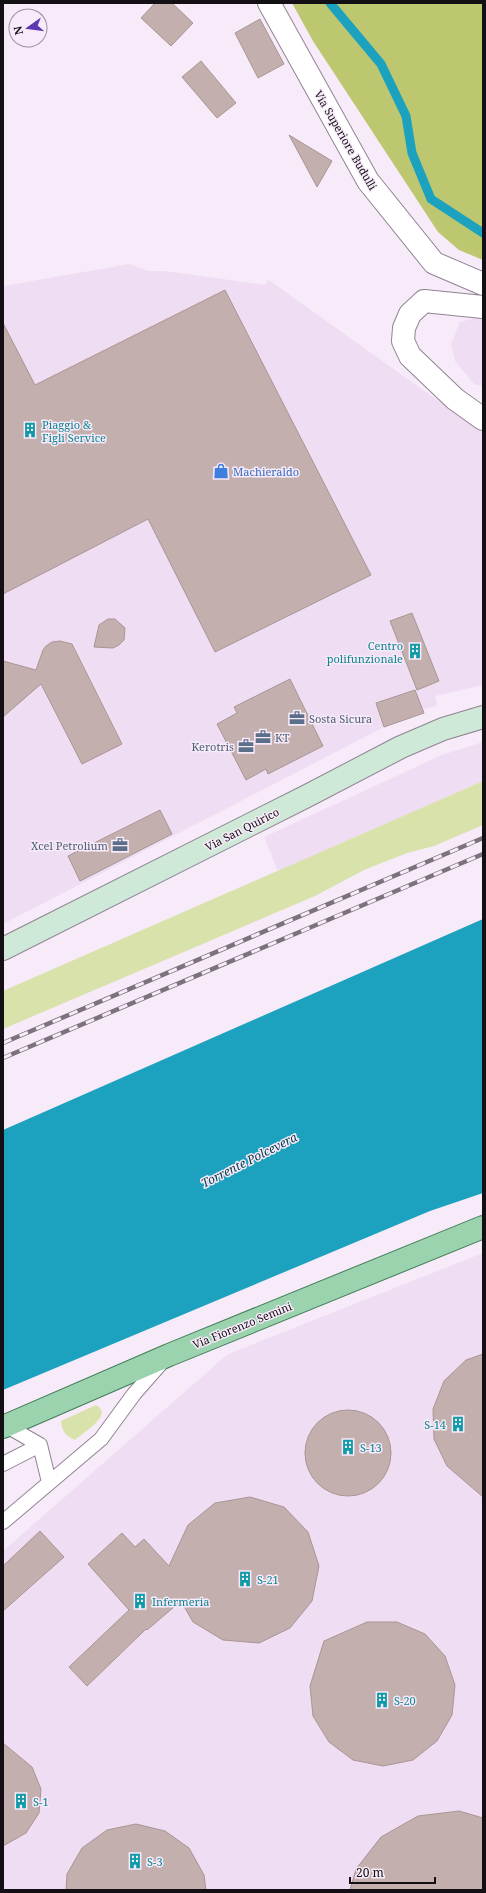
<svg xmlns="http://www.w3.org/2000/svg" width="486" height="1893" viewBox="0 0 486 1893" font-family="'Noto Serif',serif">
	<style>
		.built { fill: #efddf3 }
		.green { fill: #dae2ab }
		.forest { fill: #bcc770 }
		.water { fill: #1ca2be }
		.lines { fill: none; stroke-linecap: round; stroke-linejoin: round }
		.stream { stroke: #1ca2be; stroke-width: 9 }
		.building { fill: #c3afad; stroke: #a99593 }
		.service-casing { stroke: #908492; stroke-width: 16 }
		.minor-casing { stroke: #908492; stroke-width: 24 }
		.secondary-casing { stroke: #908492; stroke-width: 24 }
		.primary-casing { stroke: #417c56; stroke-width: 24 }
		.service { stroke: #fff; stroke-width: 14 }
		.minor { stroke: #fff; stroke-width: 22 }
		.secondary { stroke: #cee9d7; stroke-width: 22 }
		.primary { stroke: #9cd3af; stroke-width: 22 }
		.rail-casing { stroke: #7b727c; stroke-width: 4.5 }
		.rail { stroke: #f7eaf9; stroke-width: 3; stroke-dasharray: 9; stroke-linecap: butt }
		.labels { text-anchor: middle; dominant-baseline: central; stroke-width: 3; stroke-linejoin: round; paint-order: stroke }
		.street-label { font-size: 11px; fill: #130f14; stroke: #f7eaf9 }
		.culture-label { font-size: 11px; fill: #0d838f; stroke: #f7eaf9; text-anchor: start }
		.shop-label { font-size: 11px; fill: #366cbe; stroke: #f7eaf9; text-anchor: start }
		.service-label { font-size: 11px; fill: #4e5e75; stroke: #f7eaf9; text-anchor: start }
		.water-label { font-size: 12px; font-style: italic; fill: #023b47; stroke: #f7eaf9 }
	</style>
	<rect width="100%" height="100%" fill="#f7eaf9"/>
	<path class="built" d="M130 264 148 271H165L265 285 269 280 483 433V685L435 696 437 706 422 709 424 713 384 727 3 924V286Z
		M483 316V385H475L455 361 451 344 460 322Z
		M483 742V781L278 871 264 837 442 755Z
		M483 1253V1890H3V1551L228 1354Z"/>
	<path class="green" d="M483 781V825L434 846 407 853 364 870 315 896 3 1029V991Z
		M96 1405C114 1415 84 1432 75 1440 65 1436 62 1431 61 1421Z"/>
	<path class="forest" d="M292 3H483V260L459 250 438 232 313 41Z"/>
	<path class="water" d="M483 919V1193L430 1211 3 1390V1130Z"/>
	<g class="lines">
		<path class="stream" d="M330 3 381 64 406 116 412 153 431 199 483 233"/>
	</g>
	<path class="building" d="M155 3H172L193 23 171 46 141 18Z
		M260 19 284 64 258 78 235 33Z
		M201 61 236 103 217 118 182 77Z
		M289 135 332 161 317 187Z
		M225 290 371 575 215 652 148 519 3 594V323L35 385Z
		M412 613 439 681 417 690 390 621Z
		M108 619H115L125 628 124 640 119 645 113 648 94 647 99 625Z
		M60 641 72 644 122 744 82 764 41 684 3 717V661L36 670 43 650 46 646 52 642Z
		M290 679 323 746 268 774 266 769 246 780 217 724 237 713 234 707Z
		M415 690 424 713 384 727 376 703Z
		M160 810 172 834 80 881 68 856Z
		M483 1354V1497L447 1466 434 1439 433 1409 444 1381 466 1360Z
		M305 1453a43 43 0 1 1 86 0a43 43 0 1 1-86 0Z
		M250 1497 284 1507 308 1532 319 1566 312 1601 290 1628 259 1643 223 1640 193 1622 181 1601 147 1630 146 1629 87 1686 69 1667 129 1610 88 1564 122 1533 135 1547 144 1539 169 1566 188 1525 215 1503Z
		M40 1531 64 1557 3 1611V1566Z
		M367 1622H397L425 1634 445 1656 455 1685 452 1715 437 1741 413 1760 383 1766 353 1760 329 1742 313 1716 310 1686 324 1641Z
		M3 1743 32 1767 41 1789 39 1813 26 1833 3 1846Z
		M459 1811 483 1818V1890H350L356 1869 381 1837 418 1816Z
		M136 1824 165 1831 189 1848 204 1875 206 1890H66L67 1874 82 1848 107 1830Z"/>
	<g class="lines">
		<defs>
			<path id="service" d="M7 1426 40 1445 49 1482
				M3 1464 40 1445
				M3 1522 101 1439 134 1394 163 1361"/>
			<path id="minor" d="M269 3 368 181 434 263 483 284
				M483 307 424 301 410 314 404 328 403 341 410 356 455 399 483 419"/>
			<path id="secondary" d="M3 949 305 797 401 747 443 729 483 717"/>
			<path id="primary" d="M3 1427 169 1355 483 1227"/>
		</defs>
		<use href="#service" class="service-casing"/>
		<use href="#minor" class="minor-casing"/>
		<use href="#secondary" class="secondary-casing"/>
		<use href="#primary" class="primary-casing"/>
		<use href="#service" class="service"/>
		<use href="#minor" class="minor"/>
		<use href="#secondary" class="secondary"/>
		<use href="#primary" class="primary"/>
		<defs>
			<path id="rail" d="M3 1043 483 838
				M3 1058 483 854"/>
		</defs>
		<use href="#rail" class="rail-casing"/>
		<use href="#rail" class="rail"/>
	</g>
	<defs>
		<symbol id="building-bare" viewBox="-9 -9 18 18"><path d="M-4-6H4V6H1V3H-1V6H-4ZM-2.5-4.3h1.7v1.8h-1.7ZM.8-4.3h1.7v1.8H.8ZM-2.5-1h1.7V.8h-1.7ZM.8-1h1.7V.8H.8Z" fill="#0f9aa8" stroke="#f7eaf9" stroke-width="2.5" paint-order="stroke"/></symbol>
		<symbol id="shop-bare" viewBox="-9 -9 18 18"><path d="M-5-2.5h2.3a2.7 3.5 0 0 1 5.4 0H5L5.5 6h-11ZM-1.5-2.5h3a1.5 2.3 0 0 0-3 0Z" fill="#3f7fe0" stroke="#f7eaf9" stroke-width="2.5" paint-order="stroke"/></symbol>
		<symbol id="office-bare" viewBox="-9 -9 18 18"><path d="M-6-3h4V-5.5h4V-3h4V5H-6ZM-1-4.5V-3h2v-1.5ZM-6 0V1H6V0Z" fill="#5c6f8a" stroke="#f7eaf9" stroke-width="2.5" paint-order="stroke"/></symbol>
	</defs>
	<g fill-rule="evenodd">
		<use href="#building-bare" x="19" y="419" width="22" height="22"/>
		<use href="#shop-bare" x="210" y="460" width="22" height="22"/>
		<use href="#building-bare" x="404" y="640" width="22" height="22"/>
		<use href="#office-bare" x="286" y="707" width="22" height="22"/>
		<use href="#office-bare" x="252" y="726" width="22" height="22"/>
		<use href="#office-bare" x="235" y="735" width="22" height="22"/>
		<use href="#office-bare" x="109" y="834" width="22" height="22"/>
		<use href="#building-bare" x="447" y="1413" width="22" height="22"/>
		<use href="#building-bare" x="337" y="1436" width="22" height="22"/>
		<use href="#building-bare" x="234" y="1568" width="22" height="22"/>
		<use href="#building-bare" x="129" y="1590" width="22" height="22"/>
		<use href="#building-bare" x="371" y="1689" width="22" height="22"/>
		<use href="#building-bare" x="10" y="1790" width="22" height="22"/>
		<use href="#building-bare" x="124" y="1850" width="22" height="22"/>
	</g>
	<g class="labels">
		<g class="street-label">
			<text transform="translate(346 140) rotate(60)">Via Superiore Budulli</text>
			<text transform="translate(242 829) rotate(-27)">Via San Quirico</text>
			<text transform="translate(242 1325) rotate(-22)">Via Fiorenzo Semini</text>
		</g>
		<g class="culture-label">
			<text x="42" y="424">Piaggio &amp;<tspan x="42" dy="13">Figli Service</tspan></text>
			<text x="403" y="645" text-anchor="end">Centro<tspan x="403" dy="13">polifunzionale</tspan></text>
			<text x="446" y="1424" text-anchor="end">S-14</text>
			<text x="360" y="1447">S-13</text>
			<text x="257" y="1579">S-21</text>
			<text x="152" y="1601">Infermeria</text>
			<text x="394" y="1700">S-20</text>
			<text x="33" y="1801">S-1</text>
			<text x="147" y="1861">S-3</text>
		</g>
		<g class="shop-label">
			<text x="233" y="471">Machieraldo</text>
		</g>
		<g class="service-label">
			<text x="309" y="718">Sosta Sicura</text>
			<text x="275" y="737">KT</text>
			<text x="234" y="746" text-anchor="end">Kerotris</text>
			<text x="108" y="845" text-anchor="end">Xcel Petrolium</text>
		</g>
		<g class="water-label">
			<text transform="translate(249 1160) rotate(-27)">Torrente Polcevera</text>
		</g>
	</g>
	<rect width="486" height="1893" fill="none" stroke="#130f14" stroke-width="8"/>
	<g transform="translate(28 28) rotate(256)"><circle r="19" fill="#f7eaf9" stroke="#9c929d"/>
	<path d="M0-3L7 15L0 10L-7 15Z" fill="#5d39b1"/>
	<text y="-6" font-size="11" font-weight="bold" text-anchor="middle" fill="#130f14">N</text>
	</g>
	<path d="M350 1877v6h85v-6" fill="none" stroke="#130f14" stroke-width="2"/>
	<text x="356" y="1877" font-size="12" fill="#130f14" stroke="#f7eaf9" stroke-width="3" paint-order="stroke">20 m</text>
</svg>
